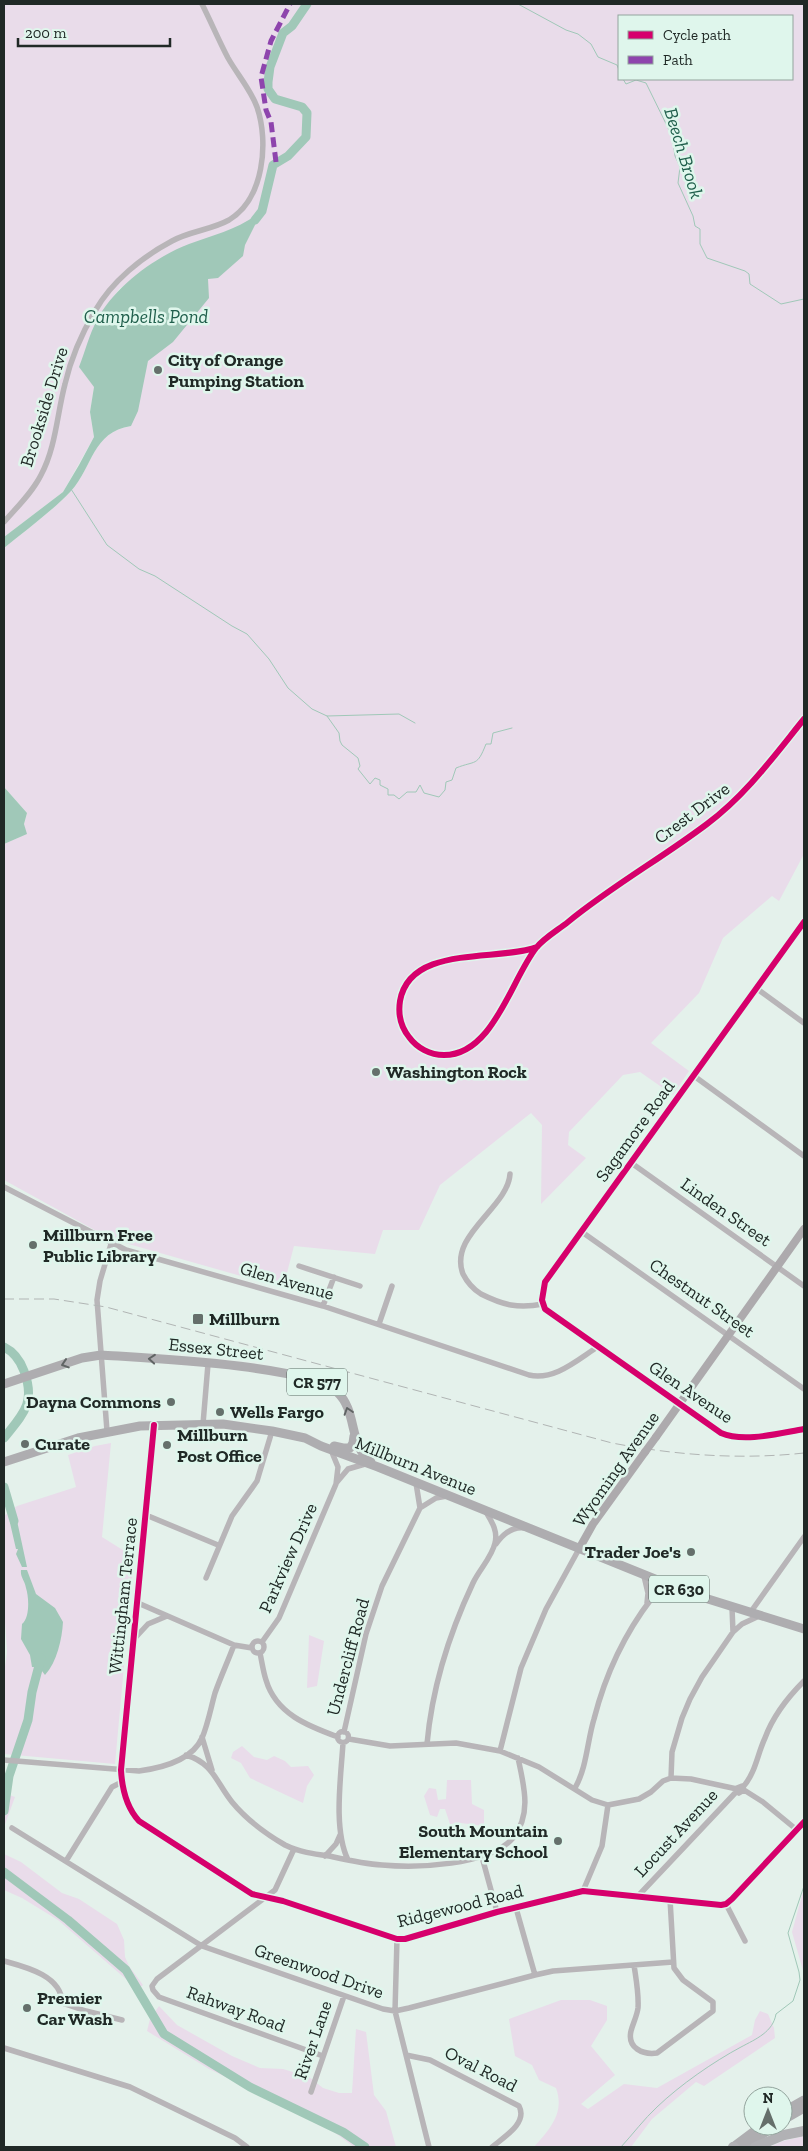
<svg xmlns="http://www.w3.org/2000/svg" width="808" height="2151" viewBox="0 0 808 2151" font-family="'Zilla Slab',serif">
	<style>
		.green { fill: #e9dcea; fill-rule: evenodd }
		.water { fill: #a0c8b8 }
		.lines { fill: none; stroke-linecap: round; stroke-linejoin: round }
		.stream { stroke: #a0c8b8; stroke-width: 1 }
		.river { stroke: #a0c8b8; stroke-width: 9 }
		.minor { stroke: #b8b5b8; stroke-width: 5.5 }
		.secondary { stroke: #adaaad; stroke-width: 8 }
		.primary { stroke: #aeadb0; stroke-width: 9 }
		.motorway { stroke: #b1b1b4; stroke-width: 10 }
		.rail { stroke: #b1b5b4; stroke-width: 1; stroke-dasharray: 10 5; stroke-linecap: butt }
		.secondary-bridge { stroke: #adaaad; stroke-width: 8 }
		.quiet { stroke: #8e44ad; stroke-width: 5; stroke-dasharray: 10 5; stroke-linecap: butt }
		.cycleway-casing { stroke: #dff6ec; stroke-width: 9 }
		.cycleway { stroke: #d6006c; stroke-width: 6 }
		.oneway { stroke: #606464 }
		.poi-dot { fill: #656f6b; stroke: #dff6ec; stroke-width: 2 }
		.labels { text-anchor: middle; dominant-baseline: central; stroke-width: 5; stroke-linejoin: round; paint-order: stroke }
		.shield { fill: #dff6ec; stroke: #596661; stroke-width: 1 }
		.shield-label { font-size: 16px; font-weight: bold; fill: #202926 }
		.poi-label { font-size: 18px; font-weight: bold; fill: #202926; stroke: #dff6ec; text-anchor: start }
		.street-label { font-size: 18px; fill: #202926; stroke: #dff6ec }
		.water-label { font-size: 19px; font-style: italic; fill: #205f4c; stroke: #dff6ec }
	</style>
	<rect width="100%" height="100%" fill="#e4f1eb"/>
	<path class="green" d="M4 4H804V854L779 901 772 896 723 938 699 993 651 1043 689 1071 673 1095 640 1072 623 1075 569 1132 568 1145 586 1158 541 1204 542 1125 531 1113 440 1185 419 1230H383L375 1254 294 1246 283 1288 111 1239 4 1180V844L26 834 24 824 27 813 4 787V548C26 530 51 512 71 491 93 467 92 432 131 426L148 361 208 279 261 212 249 222 120 288 97 320 94 387 90 412 94 437 63 492 4 537ZM619 16H792V79H619Z
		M111 1443 102 1537 134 1557 115 1764 4 1754V1674L7 1652 4 1607V1516L17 1506 76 1487 68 1455 95 1446Z
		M309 1635 324 1641 317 1686 307 1688Z
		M242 1746 254 1757 267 1760 274 1756 285 1761 291 1767 308 1766 314 1775 307 1786 303 1803 250 1778 241 1763 231 1758 233 1752Z
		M447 1780H471L472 1804 484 1810V1826L461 1823 450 1824 445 1809H440L437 1817 430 1815 424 1796 429 1788 436 1789 438 1800 446 1799Z
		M4 1793 15 1797 4 1827Z
		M4 1854 21 1862 62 1893 79 1899 117 1924 124 1940 125 1957 129 1966 143 1985 135 1992 127 1980 58 1920 22 1898 4 1890Z
		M804 1888V1974L792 1932Z
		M561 2000H590L607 2006V2020L591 2046 615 2075 581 2104 588 2109 624 2084 657 2088 752 2035 755 2020 760 2011 768 2014 774 2028 775 2038 704 2086 696 2082 652 2119 631 2147H534C550 2129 565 2113 556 2088L539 2080 532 2065 515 2056 509 2019Z
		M159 2006 177 2025 232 2056 260 2068 283 2069 309 2077 323 2088 339 2093H352L356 2029 366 2032 374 2095 386 2111 396 2147H354L322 2123 209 2069 147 2031 150 2019Z
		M804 2136V2147H769L783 2141Z"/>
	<path class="water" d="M262 211 245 245 243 256 218 278 208 279 209 298 173 342 148 361 138 411 131 426C92 432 93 467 71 491 51 512 26 530 4 548V537L63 492 79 465 94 437 90 412 94 387 79 367C85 352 89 335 97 320 114 287 155 257 189 244 214 235 241 228 262 211Z
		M4 787 27 813 24 824 27 834 4 844Z
		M11 1509 16 1516 27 1567H22L16 1554 18 1549H16L10 1523 12 1516 9 1510Z
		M21 1570H27L36 1594 55 1608 63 1622C62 1639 57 1662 45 1675L39 1667H32L30 1655 21 1639 22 1624C30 1618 29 1597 26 1588 25 1581 20 1577 21 1570Z"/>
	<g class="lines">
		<path class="stream" d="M518 4 566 30 578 34 591 44 598 57 617 65 619 70
			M623 79 626 84 636 80 646 83 672 136 675 156 680 167 678 183 693 216 695 226 700 229V244L707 258 745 271 749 274 750 284 781 304 804 299
			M71 489 107 545 139 569 155 576 232 626 247 634 269 659 288 688 312 709 327 716 399 714 415 723
			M327 716 339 733 340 741 342 745 358 758 360 766 358 769 370 784 375 778 380 780V785L388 789V795H394L399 799 407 792H416L420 785 424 793 439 797 445 790 446 782 452 780 456 768C476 760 477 767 486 744H491L493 733 512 728
			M621 2147C633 2134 644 2119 657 2107 680 2085 713 2062 741 2047 756 2039 773 2032 776 2014L793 2001 800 1980 799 1972 788 1933 804 1886"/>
		<path class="river" d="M255 220 262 211 273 165 288 156 306 137 307 113 302 107 275 99 268 89V82L270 67 283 33 292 26 307 4
			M4 1347C14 1352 20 1360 24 1371 36 1403 23 1414 4 1438
			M4 1487 14 1521
			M4 1811 9 1776 28 1720 32 1692 41 1658
			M4 1872 68 1920 126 1970 164 2034 250 2087 343 2132 365 2147"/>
		<path class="minor" d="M4 522C17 507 32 493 41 475 56 447 57 414 65 384 71 358 82 333 95 311 112 281 142 257 172 241 190 231 211 230 229 220 264 199 269 142 257 107 251 90 237 74 228 58 219 41 211 22 202 4
			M804 922 545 1282 542 1300 545 1309 721 1433C744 1443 780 1433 804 1429
			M537 947C498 962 410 944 400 1001 398 1014 401 1027 409 1037 417 1048 430 1055 444 1055 493 1055 511 980 536 948 544 938 558 930 568 922 612 886 662 858 707 824 746 795 774 756 804 719
			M756 988 804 1023
			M694 1076 804 1156
			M630 1162 804 1286
			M510 1174C508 1208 448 1235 463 1274 467 1282 473 1289 481 1294 503 1305 518 1309 543 1304
			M4 1187 126 1250 323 1306 529 1375C555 1381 578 1359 599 1346
			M582 1232 804 1389
			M299 1266 360 1286
			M323 1306 334 1277
			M379 1324 392 1286
			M203 1424 208 1364
			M154 1425 121 1770C122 1788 127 1808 139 1821L252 1894 283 1901 397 1939H405L497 1912 583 1891 721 1905 726 1904 732 1899 804 1822
			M107 1431 97 1300 100 1281 111 1244
			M337 1482 348 1469 365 1464
			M420 1508 436 1498 447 1496
			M146 1515 218 1545
			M496 1544C503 1534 512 1526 525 1528
			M644 1576 648 1593 647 1603
			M206 1578 232 1516 257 1481 272 1431
			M138 1603 234 1645 252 1648
			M750 1613 804 1537
			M733 1632 742 1624 759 1616
			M135 1638 148 1624 167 1616
			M252 1647a6 6 0 1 1 12 0a6 6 0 1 1-12 0Z
			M262 1642 279 1618 336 1484 338 1467 331 1450
			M260 1653C262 1662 263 1671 266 1680 276 1714 308 1726 338 1737
			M337.5 1737a5.5 5.5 0 1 1 11 0a5.5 5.5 0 1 1-11 0Z
			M344 1732 366 1634 382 1586 420 1508 416 1483
			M202 1737 212 1770
			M349 1739 390 1746 456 1743 500 1751 539 1767 592 1800 608 1805 639 1799 651 1792 663 1781 671 1778 691 1779 737 1789
			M343 1743C341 1777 333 1829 348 1860
			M427 1744C432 1688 449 1634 473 1583 479 1570 492 1557 495 1543 498 1531 492 1522 486 1512
			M500 1751 521 1668 546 1609 579 1549
			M186 1755C213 1763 216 1782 232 1802 246 1819 266 1834 285 1845 299 1852 314 1854 329 1856 347 1860 364 1864 382 1865 416 1868 489 1866 513 1838 532 1814 524 1786 518 1758
			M4 1760 139 1771C161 1768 192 1760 202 1738 208 1724 211 1707 215 1693 221 1676 228 1661 234 1645
			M671 1778 672 1752 682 1718 690 1699 702 1677 733 1632 732 1608
			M743 1787C756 1772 757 1755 765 1738 773 1716 788 1697 804 1681
			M575 1788C587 1767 587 1742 594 1719 605 1676 625 1633 652 1598L658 1593 673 1587
			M744 1790 739 1793 737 1788 742 1786 744 1790 763 1802 797 1830
			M12 1828 202 1946 383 2009 395 2011 409 2008 535 1975 553 1971 673 1962
			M294 1849 275 1890 157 1979 152 1986 153 1990 159 1997 323 2056
			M325 1856 336 1844 340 1835
			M482 1857 497 1912
			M66 1861 112 1787 122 1782
			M583 1891 602 1846 608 1805
			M638 1896 737 1791
			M726 1904 745 1941
			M516 1908 535 1975
			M397 1939 395 2011 429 2147
			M4 1961C26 1967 62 1976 62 2003L86 2011 122 2020
			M634 1965C636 1979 639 1994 638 2008 637 2016 633 2023 631 2031 627 2048 643 2055 657 2053L713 2011V2002L683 1980 674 1968 670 1899
			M4 2048 130 2087 235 2138 247 2147
			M406 2055 430 2060 519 2106C528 2123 504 2137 492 2147
			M311 2092 344 1996"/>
		<path class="secondary" d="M656 1437 804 1229
			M579 1549 593 1524 645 1452"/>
		<path class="primary" d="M4 1384 82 1358 101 1355C145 1358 309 1365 337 1392 358 1411 348 1445 371 1462
			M334 1446 343 1448H350L353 1443 354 1436
			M4 1462 78 1438 140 1426 223 1424 272 1431 305 1438 321 1446 378 1467 692 1594 804 1629
			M783 2112 804 2100
			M783 2120 804 2108
			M733 2147 761 2126
			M745 2147 774 2126"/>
		<path class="motorway" d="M733 2147H734
			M755 2147 784 2135 804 2131"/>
		<path class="rail" d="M4 1299H54L106 1307 612 1443C675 1455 739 1460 804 1453"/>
		<path class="secondary-bridge" d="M645 1452 656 1437"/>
		<path class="quiet" d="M276 162 271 122 266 110 261 77 271 41 290 4"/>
		<defs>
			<path id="cycleway" d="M804 922 545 1282 542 1300 545 1309 721 1433C744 1443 780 1433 804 1429
				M537 947C498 962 410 944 400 1001 398 1014 401 1027 409 1037 417 1048 430 1055 444 1055 493 1055 511 980 536 948 544 938 558 930 568 922 612 886 662 858 707 824 746 795 774 756 804 719
				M154 1425 121 1770C122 1788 127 1808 139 1821L252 1894 283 1901 397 1939H405L497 1912 583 1891 721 1905 726 1904 732 1899 804 1822"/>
		</defs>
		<use href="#cycleway" class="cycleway-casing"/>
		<use href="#cycleway" class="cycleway"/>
	</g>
	<defs><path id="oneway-chevron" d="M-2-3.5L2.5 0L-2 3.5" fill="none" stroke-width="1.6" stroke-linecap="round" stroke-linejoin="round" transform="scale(1.25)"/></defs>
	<g class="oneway">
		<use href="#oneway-chevron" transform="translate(152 1359) rotate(-175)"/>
		<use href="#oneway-chevron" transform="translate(65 1364) rotate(162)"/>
		<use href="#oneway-chevron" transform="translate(348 1411) rotate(-108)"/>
	</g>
	<g class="poi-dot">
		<circle cx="158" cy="370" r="5"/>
		<circle cx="376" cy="1072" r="5"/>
		<circle cx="33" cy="1245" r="5"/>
		<rect x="192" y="1313" width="12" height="12" rx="2.5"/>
		<circle cx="171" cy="1402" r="5"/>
		<circle cx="220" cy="1412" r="5"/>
		<circle cx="25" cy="1444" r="5"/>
		<circle cx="167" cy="1445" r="5"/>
		<circle cx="691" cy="1552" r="5"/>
		<circle cx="558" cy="1841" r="5"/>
		<circle cx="27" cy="2008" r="5"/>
	</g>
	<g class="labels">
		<g class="shield">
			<rect x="287" y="1368.5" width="60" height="27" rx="4"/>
			<rect x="649" y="1575.5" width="60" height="27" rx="4"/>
		</g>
		<g class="shield-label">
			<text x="317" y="1382">CR 577</text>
			<text x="679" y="1589">CR 630</text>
		</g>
		<g class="poi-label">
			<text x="168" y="360">City of Orange<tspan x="168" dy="21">Pumping Station</tspan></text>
			<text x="386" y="1072">Washington Rock</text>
			<text x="43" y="1235">Millburn Free<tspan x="43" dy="21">Public Library</tspan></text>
			<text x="209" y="1319">Millburn</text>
			<text x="161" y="1402" text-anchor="end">Dayna Commons</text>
			<text x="230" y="1412">Wells Fargo</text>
			<text x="177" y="1435">Millburn<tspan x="177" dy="21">Post Office</tspan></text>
			<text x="35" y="1444">Curate</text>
			<text x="681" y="1552" text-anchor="end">Trader Joe's</text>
			<text x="548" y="1831" text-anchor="end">South Mountain<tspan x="548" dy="21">Elementary School</tspan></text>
			<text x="37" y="1998">Premier<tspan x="37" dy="21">Car Wash</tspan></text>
		</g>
		<g class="street-label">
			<text transform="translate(44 407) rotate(-73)">Brookside Drive</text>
			<text transform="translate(692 813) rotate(-37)">Crest Drive</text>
			<text transform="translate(635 1131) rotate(-54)">Sagamore Road</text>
			<text transform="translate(726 1212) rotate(35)">Linden Street</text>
			<text transform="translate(287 1281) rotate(16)">Glen Avenue</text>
			<text transform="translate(702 1298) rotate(35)">Chestnut Street</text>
			<text transform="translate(216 1349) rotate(6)">Essex Street</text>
			<text transform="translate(691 1392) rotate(34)">Glen Avenue</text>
			<text transform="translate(416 1466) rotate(22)">Millburn Avenue</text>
			<text transform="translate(616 1469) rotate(-55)">Wyoming Avenue</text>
			<text transform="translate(288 1558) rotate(-66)">Parkview Drive</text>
			<text transform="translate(123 1596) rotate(-84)">Wittingham Terrace</text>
			<text transform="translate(348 1657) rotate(-75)">Undercliff Road</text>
			<text transform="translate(676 1833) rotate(-47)">Locust Avenue</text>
			<text transform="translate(460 1906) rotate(-14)">Ridgewood Road</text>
			<text transform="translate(319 1971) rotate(19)">Greenwood Drive</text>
			<text transform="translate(236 2009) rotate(20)">Rahway Road</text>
			<text transform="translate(313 2040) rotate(-71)">River Lane</text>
			<text transform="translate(481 2069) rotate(27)">Oval Road</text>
		</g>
		<g class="water-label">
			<text transform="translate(684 153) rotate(73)">Beech Brook</text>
			<text x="146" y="316">Campbells Pond</text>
		</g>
	</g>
	<rect width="808" height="2151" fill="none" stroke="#202926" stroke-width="10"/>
	<rect x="618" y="15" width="175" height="65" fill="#dff6ec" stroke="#93a49d"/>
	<rect x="628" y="31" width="25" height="8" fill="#d6006c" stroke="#93a49d"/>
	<text x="663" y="40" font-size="15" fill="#202926">Cycle path</text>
	<rect x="628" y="56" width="25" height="8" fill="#8e44ad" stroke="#93a49d"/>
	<text x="663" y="65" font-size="15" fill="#202926">Path</text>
	<g transform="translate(768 2111)"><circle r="24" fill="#dff6ec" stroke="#93a49d"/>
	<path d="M0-4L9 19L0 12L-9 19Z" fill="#656f6b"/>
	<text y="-8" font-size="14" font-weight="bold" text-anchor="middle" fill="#202926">N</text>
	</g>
	<path d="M18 38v8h152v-8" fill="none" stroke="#202926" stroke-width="2.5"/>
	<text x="25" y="38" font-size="15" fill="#202926" stroke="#dff6ec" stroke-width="4" paint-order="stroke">200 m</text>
</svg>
